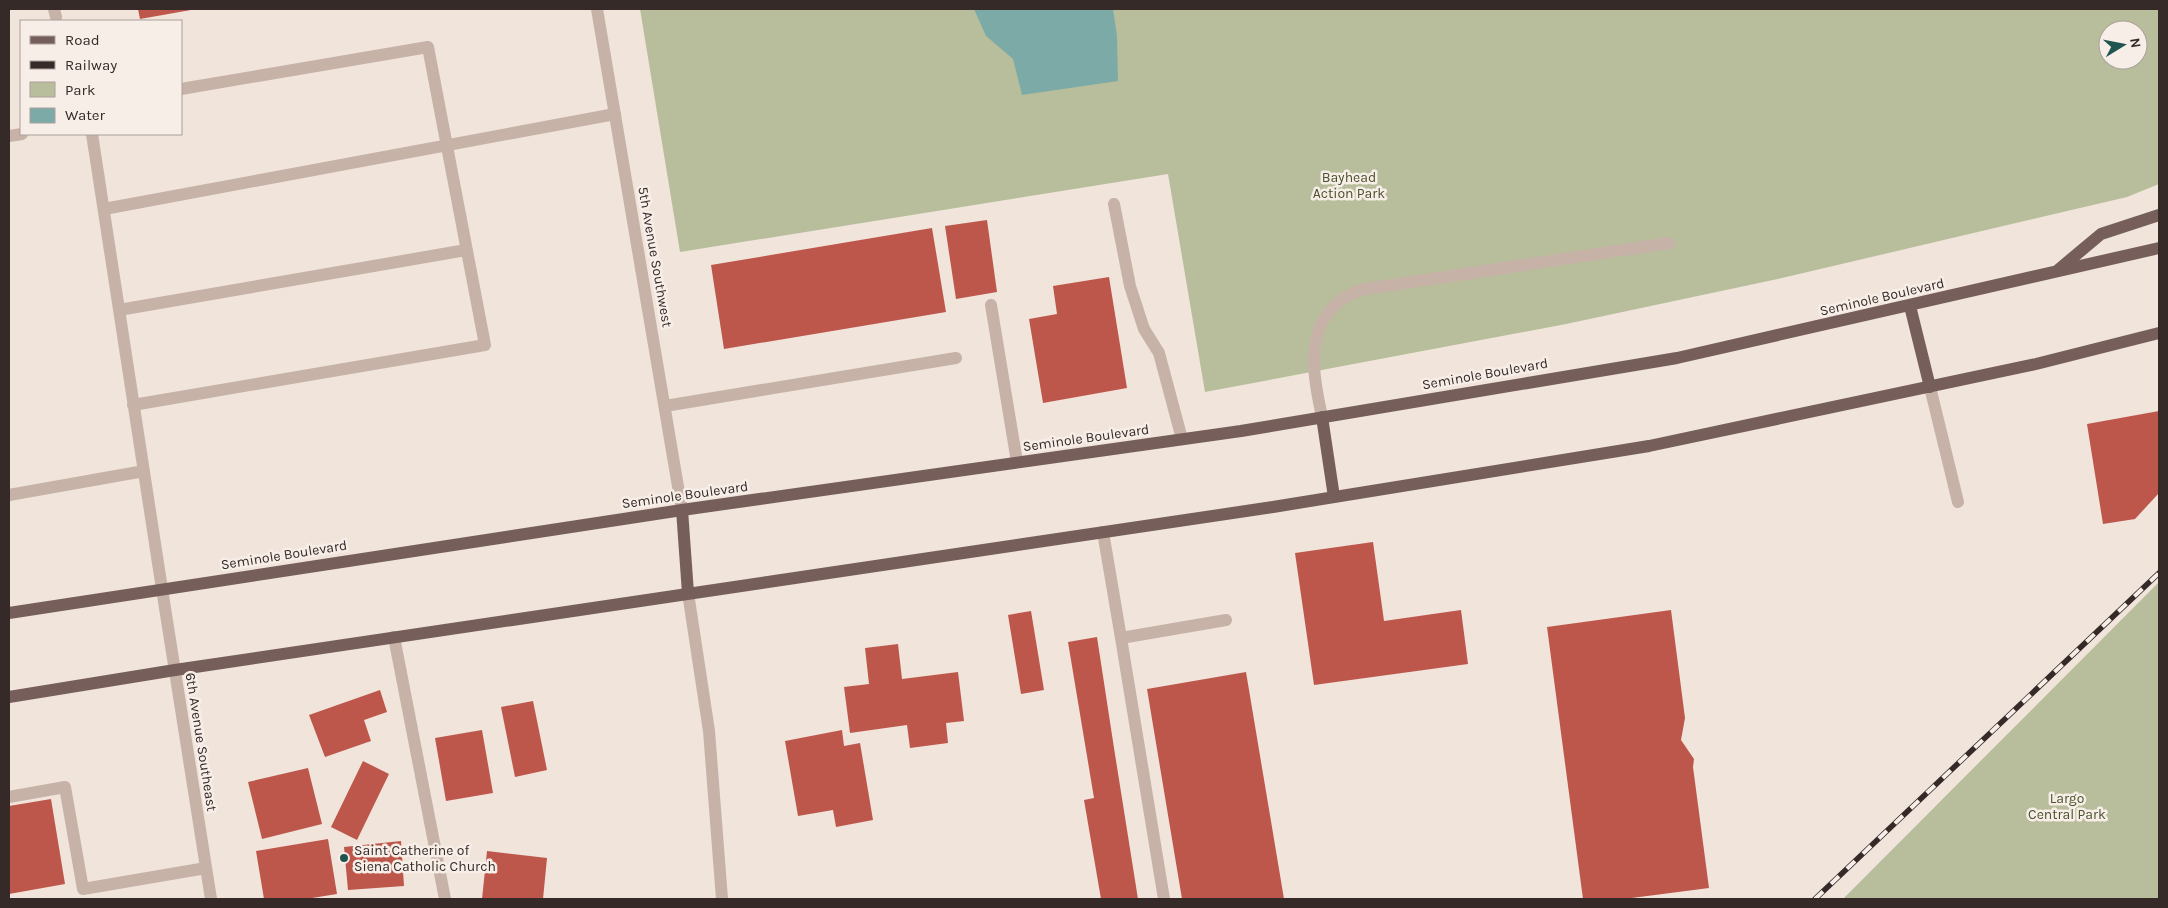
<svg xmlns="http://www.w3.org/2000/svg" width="2168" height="908" viewBox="0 0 2168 908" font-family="Karla,sans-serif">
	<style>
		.green { fill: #b8be9c; fill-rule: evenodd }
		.water { fill: #7caba7 }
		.building { fill: #be574b }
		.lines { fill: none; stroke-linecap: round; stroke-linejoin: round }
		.lane { stroke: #c7b2a8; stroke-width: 12 }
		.street { stroke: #c7b2a8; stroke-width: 12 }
		.primary { stroke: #765f5a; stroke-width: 12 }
		.rail-casing { stroke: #352a28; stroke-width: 5.5 }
		.rail { stroke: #f8eee8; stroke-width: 4; stroke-dasharray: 11; stroke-linecap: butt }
		.poi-dot { fill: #205450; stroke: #f8eee8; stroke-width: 2 }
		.labels { text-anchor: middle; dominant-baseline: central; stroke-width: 5; stroke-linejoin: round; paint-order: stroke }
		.park-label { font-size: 14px; fill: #49512d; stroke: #f8eee8 }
		.street-label { font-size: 14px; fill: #352a28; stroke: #f8eee8 }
		.poi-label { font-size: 14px; fill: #352a28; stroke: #f8eee8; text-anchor: start }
	</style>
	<rect width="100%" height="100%" fill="#f0e4db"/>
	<path class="green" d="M640 9H2159V184L2127 197 1782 278 1566 324 1205 392 1168 174 680 252ZM2108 30H2138V60H2108Z
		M2159 582V899H1842H1843Z"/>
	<path class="water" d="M974 9H1113L1117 36 1118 81 1022 95 1013 59 986 36Z"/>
	<path class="building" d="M138 9H191V10L140 19Z
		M987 220 997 292 956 299 945 226Z
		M932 228 946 312 724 349 711 265Z
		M1109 277 1127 388 1043 403 1029 319 1057 314 1053 286Z
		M2159 411V493L2135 519 2103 524 2087 424Z
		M1373 542 1384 621 1461 610 1468 664 1314 685 1295 553Z
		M1671 610 1685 718 1681 740 1694 759 1693 767 1709 888 1624 899H1583L1547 627Z
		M1031 611 1044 690 1021 694 1008 615Z
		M1097 637 1114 748 1138 899H1101L1084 800 1094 798 1068 642Z
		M898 644 902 679 958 672 964 721 946 723 948 743 910 748 907 725 850 733 844 687 869 684 865 648Z
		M1246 672 1284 899H1182L1147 689Z
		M380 690 387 712 364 720 371 741 325 757 309 715Z
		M533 701 547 770 515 777 501 707Z
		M482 730 493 793 446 801 435 738Z
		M842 730 844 746 860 743 873 820 836 827 833 810 798 816 785 741Z
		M363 761 389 774 357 840 331 827Z
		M308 768 322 824 262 839 248 782Z
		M51 799 65 884 9 894V806Z
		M328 839 337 894 306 899H264L256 851Z
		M401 841 404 886 348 890 344 847Z
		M487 851 547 858 543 899H482Z"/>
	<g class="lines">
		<path class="lane" d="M92 134 162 589
			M9 136 22 134
			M1114 204 1130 286 1144 329 1159 353 1182 439
			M104 209 615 114
			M991 305 1017 462
			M119 310 466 250
			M1930 387 1958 502
			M133 405 485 345 428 47 181 89
			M665 406 956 358
			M1322 417C1314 378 1304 335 1336 304 1342 298 1352 294 1359 290L1669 243
			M9 495 144 471
			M1103 532 1121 638 1226 620
			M688 593 709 731 722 899
			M1121 638 1164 899
			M9 797 65 787 83 889 206 868"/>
		<path class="street" d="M54 9 56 17
			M597 9 682 510
			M162 589 211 899
			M394 637 445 899"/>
		<path class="primary" d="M2058 270 2101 234 2159 215
			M1910 306 1930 387
			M1322 417 1334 497
			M682 510 688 593
			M9 613 682 510 1241 431 1677 358 2159 248
			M9 697 175 670 1273 507 1649 446 2036 364 2159 333"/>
		<defs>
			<path id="rail" d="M1815 899 2159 573"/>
		</defs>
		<use href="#rail" class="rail-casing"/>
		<use href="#rail" class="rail"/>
	</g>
	<circle class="poi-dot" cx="344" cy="858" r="5"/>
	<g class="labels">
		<g class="park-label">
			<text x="1349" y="177">Bayhead<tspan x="1349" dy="16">Action Park</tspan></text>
			<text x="2067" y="798">Largo<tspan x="2067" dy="16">Central Park</tspan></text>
		</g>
		<g class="street-label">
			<text transform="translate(655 257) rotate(80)">5th Avenue Southwest</text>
			<text transform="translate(1882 297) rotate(-13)">Seminole Boulevard</text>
			<text transform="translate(1485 374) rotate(-10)">Seminole Boulevard</text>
			<text transform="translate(1086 438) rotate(-8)">Seminole Boulevard</text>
			<text transform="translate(685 495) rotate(-8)">Seminole Boulevard</text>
			<text transform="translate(284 555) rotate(-9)">Seminole Boulevard</text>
			<text transform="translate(201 742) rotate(81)">6th Avenue Southeast</text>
		</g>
		<g class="poi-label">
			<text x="354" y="850">Saint Catherine of<tspan x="354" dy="16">Siena Catholic Church</tspan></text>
		</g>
	</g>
	<rect width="2168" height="908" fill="none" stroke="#352a28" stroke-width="20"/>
	<rect x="20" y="20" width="162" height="115" fill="#f8eee8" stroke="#aaa09b"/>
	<rect x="30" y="36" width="25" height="8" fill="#765f5a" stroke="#aaa09b"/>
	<text x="65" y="45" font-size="15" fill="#352a28">Road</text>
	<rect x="30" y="61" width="25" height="8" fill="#352a28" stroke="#aaa09b"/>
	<text x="65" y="70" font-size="15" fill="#352a28">Railway</text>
	<rect x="30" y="82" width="25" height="15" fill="#b8be9c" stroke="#aaa09b"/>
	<text x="65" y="95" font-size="15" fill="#352a28">Park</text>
	<rect x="30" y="108" width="25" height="15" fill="#7caba7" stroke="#aaa09b"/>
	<text x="65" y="120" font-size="15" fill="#352a28">Water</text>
	<g transform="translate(2123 45) rotate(80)"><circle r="24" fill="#f8eee8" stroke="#aaa09b"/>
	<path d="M0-4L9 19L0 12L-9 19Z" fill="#205450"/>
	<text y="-8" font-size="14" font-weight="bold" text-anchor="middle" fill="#352a28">N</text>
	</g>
</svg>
